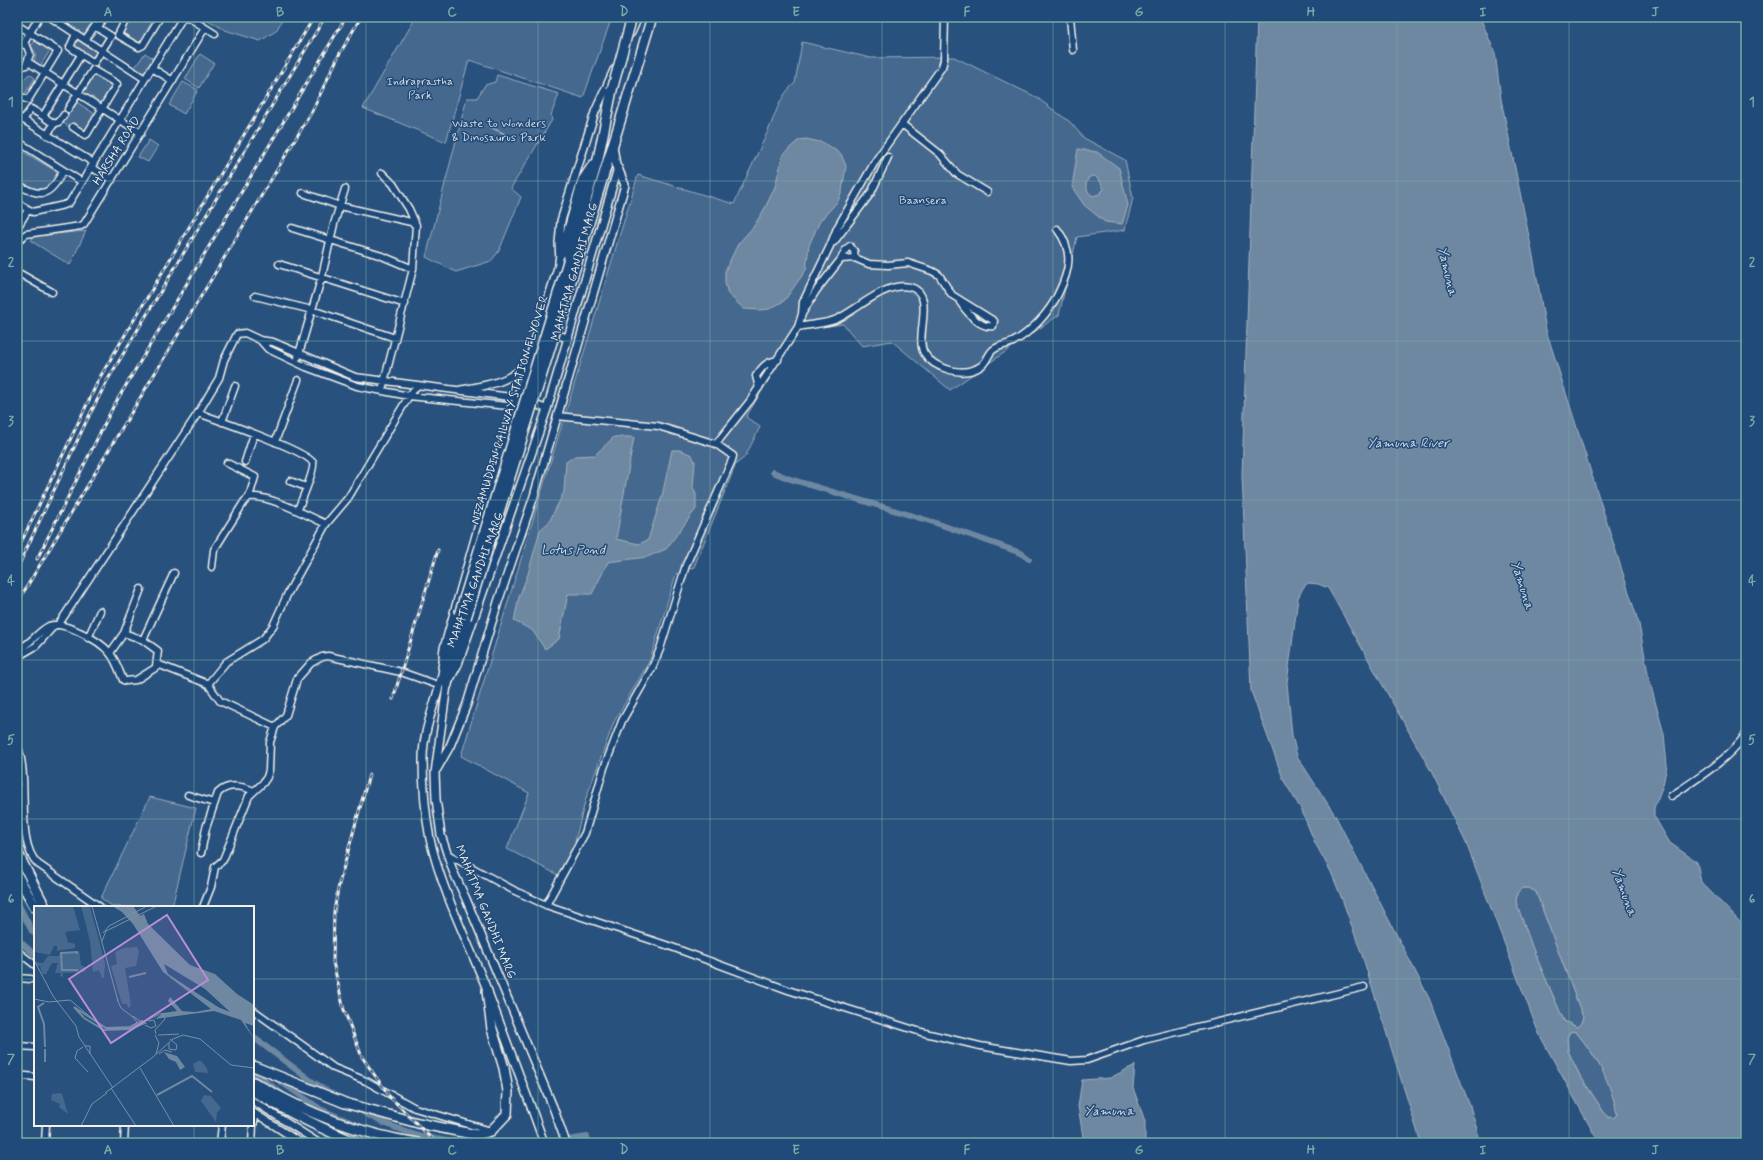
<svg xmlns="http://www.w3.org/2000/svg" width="1763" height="1160" viewBox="0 0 1763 1160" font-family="Mynerve,sans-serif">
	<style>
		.green { fill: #45688e; stroke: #9cacbb }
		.water { fill: #6e88a2; stroke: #a4b2be; fill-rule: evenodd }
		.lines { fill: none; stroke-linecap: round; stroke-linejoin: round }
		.stream { stroke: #a4b2be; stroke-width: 1.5 }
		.canal { stroke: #6e88a2; stroke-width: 6 }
		.minor-casing { stroke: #f4f1e8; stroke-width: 9 }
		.major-casing { stroke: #f4f1e8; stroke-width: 10 }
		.highway-casing { stroke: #f4f1e8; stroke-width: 12 }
		.minor { stroke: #1f4a7a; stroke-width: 6 }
		.major { stroke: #1f4a7a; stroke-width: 7 }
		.highway { stroke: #1f4a7a; stroke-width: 9 }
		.rail-casing { stroke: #f4f1e8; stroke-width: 3 }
		.rail { stroke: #1f4a7a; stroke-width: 1.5; stroke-dasharray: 4.5; stroke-linecap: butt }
		.highway-bridge-casing { stroke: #f4f1e8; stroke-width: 12; stroke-linecap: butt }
		.highway-bridge { stroke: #1f4a7a; stroke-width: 9 }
		.grid { fill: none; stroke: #76ada5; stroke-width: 1; stroke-opacity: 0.55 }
		.labels { text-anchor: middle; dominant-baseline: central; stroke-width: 3; stroke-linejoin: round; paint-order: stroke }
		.park-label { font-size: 12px; fill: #dadcda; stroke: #1f4a7a }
		.street-label { font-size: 12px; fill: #f4f1e8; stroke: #1f4a7a }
		.water-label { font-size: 13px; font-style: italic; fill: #d9dcda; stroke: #1f4a7a }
		.inset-river { fill: none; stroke: #6e88a2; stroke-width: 2 }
		.inset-road { fill: none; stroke: #7a91a8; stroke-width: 1 }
		.view { fill: #b88ed4; fill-opacity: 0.15; stroke: #b88ed4; stroke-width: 2 }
		.inset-edge { fill: none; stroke: #f4f1e8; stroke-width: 2 }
		.neatline { fill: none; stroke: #76ada5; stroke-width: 1.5 }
		.grid-label { font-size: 13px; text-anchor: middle; font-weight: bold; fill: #76ada5 }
	</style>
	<rect width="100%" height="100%" fill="#28517e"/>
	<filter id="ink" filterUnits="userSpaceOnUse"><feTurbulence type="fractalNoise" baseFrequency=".025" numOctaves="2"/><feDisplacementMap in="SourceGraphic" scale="8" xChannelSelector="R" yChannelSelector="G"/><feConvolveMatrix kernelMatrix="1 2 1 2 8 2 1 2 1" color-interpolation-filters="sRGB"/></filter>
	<g filter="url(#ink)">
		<path class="green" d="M56 17H100L94 26 90 25 84 34Z
			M128 17H158L142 43 132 46 119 31Z
			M203 17H284L276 31 260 41 225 30Z
			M416 17H612L583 98 469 60 446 142 363 108Z
			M36 39 51 49 40 66 34 62 36 53 31 46Z
			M76 39 97 52 93 59 72 46Z
			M802 42 871 58 954 57 1036 97 1070 122 1084 138 1125 160 1133 198 1125 230 1077 237 1059 315 950 390 892 341 862 346 843 324 799 330 746 417 760 427 745 457 736 464 694 567 676 574 650 660 614 722 586 798 573 849 558 875 507 849 529 793 461 756 638 175 734 204C745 180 757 155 768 131 776 114 779 96 795 83Z
			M145 53 154 59 144 76 134 69Z
			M200 54 214 63 199 88 185 79Z
			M93 71 116 85 103 107 80 92Z
			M29 74 35 78 24 95 17 91V80L24 79Z
			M497 75 559 94 551 115 552 120 511 188 521 197 499 251 491 261 456 272 426 257 467 98H477L485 85 495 82Z
			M183 82 198 90 184 114 169 105Z
			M75 101 98 116 85 137 62 122Z
			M149 140 158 146 148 162 138 157Z
			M17 148 59 173C46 195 37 191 17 179Z
			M86 231 70 265 31 241 34 236Z
			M150 797 196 808 172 907H113L101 898Z
			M1522 888H1529L1536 892 1583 1017 1581 1023 1577 1027 1564 1021 1533 950 1516 902 1517 893Z
			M1571 1031 1576 1032C1598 1059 1611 1080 1617 1114L1614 1118 1607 1117 1579 1074 1568 1051 1567 1037Z"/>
		<path class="water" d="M1257 17H1480L1495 53 1501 99 1534 261 1546 330 1639 624 1649 679 1664 734 1667 765 1663 785 1654 808V816L1670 843 1697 862 1701 882 1746 928V1143H1599L1539 1034 1466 843 1431 771 1328 588 1318 584 1308 583 1303 588 1298 598 1287 683 1292 735 1297 756 1335 815 1429 998 1470 1106 1481 1143H1421L1362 955 1342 899 1331 872 1315 843 1301 809 1284 781 1251 691 1242 475ZM1522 888H1529L1536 892 1583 1017 1581 1023 1577 1027 1564 1021 1533 949 1516 902 1517 893ZM1571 1031 1576 1032C1597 1057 1611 1082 1617 1114L1614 1118 1607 1117 1579 1074 1568 1051 1567 1037Z
			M806 139 824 143 841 154 846 166 842 191 838 201 820 221 809 245 806 270 784 301 769 309 759 310 744 309 728 294 725 283V271L738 244 754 226 765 208 775 187 783 154 799 140Z
			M1078 149 1097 152 1119 168 1128 205 1122 224 1105 222 1084 205 1072 187ZM1095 176 1100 181 1104 189 1099 194 1093 196 1088 192 1086 184 1089 177Z
			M614 437H634L616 539 639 544 648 540 662 496 672 450H680L692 455 695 462 693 488 696 494V509L666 549 647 557 608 562 592 594H568L559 639 545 649 532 630 514 621 519 597 528 574 540 530 549 522 564 492 566 462 575 456 595 455Z
			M1135 1065 1133 1088 1145 1121V1143H1084L1078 1106 1082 1080 1110 1078Z"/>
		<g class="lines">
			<path class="stream" d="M488 126 505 134"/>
			<path class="canal" d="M773 472 790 479 933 522 1021 553 1029 559
				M17 865 21 874 32 887
				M17 902 32 931 35 934
				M17 939 35 955
				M253 1037 310 1080 334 1095
				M253 1072 282 1094
				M277 1079 320 1109 359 1126
				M356 1108C388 1128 427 1140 465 1143
				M549 1143 587 1137 588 1143"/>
			<defs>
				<path id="minor" d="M50 17 145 79
					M127 17 118 35 139 47 143 45 160 17
					M188 17 215 34
					M1070 17 1073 50
					M17 25 58 51 28 100 17 95
					M97 28 105 17
					M76 34 70 47 94 63 111 36 95 26 85 40
					M17 42 27 46 30 54 26 65 17 69
					M24 43 39 17
					M28 62 141 133
					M152 68 173 81
					M68 109 93 70 117 84 87 134 85 135 73 127
					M17 116 94 163
					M23 120 31 109 43 116
					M54 124 59 122 64 115
					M902 124 940 154 957 174 987 192
					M47 135 54 124 43 116 81 55
					M17 141 82 182 183 17
					M91 167 112 180
					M382 173 393 184 409 209 416 225 413 269 383 386
					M17 184C41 199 50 196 63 171
					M303 193 340 206 411 222 416 225
					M17 203 33 212 64 205 69 203 82 182
					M17 228 28 210
					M292 228 382 256 413 269
					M17 242 26 234 81 226 84 224 205 28
					M834 242 871 193 888 157
					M841 259 846 249 850 246 854 251 855 258
					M279 264 405 304
					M17 272 52 292
					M255 296 312 310 395 338
					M802 314 816 291 841 259 855 258 869 264 888 265 908 263 932 271 939 275 952 295 994 321 993 326C980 329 966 311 960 302
					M798 327C810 324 827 324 837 319 857 310 886 281 910 287 937 294 914 336 924 353 934 369 964 378 981 366 987 362 988 354 993 350 999 345 1007 345 1013 342 1031 332 1049 313 1058 294 1070 270 1074 251 1057 229
					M260 340 268 349 306 367 357 386 409 396 517 407
					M298 357 322 276 334 224 345 189
					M759 388 756 376C763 366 766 362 778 360
					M198 413C215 419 308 451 313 463 315 470 302 499 299 507
					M557 416 658 426 716 444 750 401 798 327 802 314 803 302 830 246 837 228 876 160 942 67 944 60 945 17
					M17 420V426
					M222 422 235 386
					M275 442 298 380
					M245 462 254 434
					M227 463 255 477 249 497
					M290 481 306 487
					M212 567 214 550 244 502 249 497C268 494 308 516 326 524
					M59 624 198 413 219 378 224 360 237 334 245 333 260 340 273 342 355 377 518 398 547 409
					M124 633 143 640 158 651 156 666
					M88 638 100 611
					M143 640 174 573
					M17 650C30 645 37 632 49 626 63 620 100 641 109 652 116 660 119 670 123 680L126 681 136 680 160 665 208 684 226 662 263 639 273 626 288 593 326 524 348 498 409 396 417 386
					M110 653 124 633 141 589
					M17 657 36 646 54 626
					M208 684 220 701 275 727
					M17 745C31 777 14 842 38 864L100 907
					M188 795 214 803
					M1671 796C1698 778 1727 761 1746 734
					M201 853 206 828 218 793C228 783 243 786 254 791
					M447 854 515 891 546 905 669 946 788 990 921 1032 980 1046 1071 1061 1087 1060 1144 1040 1364 987
					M546 905 585 833 604 768 622 721 652 668 660 649 686 565 732 460 733 456 716 444
					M203 907 211 887 215 867 223 860 249 796 263 783 267 777 269 770 270 742 275 727 286 715 297 679 311 663 322 657 328 656 401 672 438 685
					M17 951 35 965
					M17 978 31 979
					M253 1010 334 1068 366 1081 415 1108 491 1131
					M17 1046 35 1047
					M17 1075 35 1077
					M253 1101 319 1143
					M253 1112 301 1143
					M45 1143 46 1125
					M124 1143 125 1125
					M220 1143 222 1125
					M252 1143 253 1125 256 1114"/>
				<path id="major" d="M631 33 638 17
					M550 333 568 338
					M461 390C484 386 513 382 527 362
					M437 769 450 746 467 704 498 602 534 496 625 185 618 168
					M544 1143C526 1092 507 1042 488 992 468 942 442 892 430 839 425 813 423 785 423 758 423 727 438 699 443 669 444 662 442 656 444 648L493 475 560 261 559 243 561 221 595 112 614 70
					M566 1143 553 1107 466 899 453 871 441 835 436 799 435 773 447 685 458 664 547 409 617 171 613 146"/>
				<path id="highway" d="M569 258 598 159 612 90
					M560 261 583 180 593 165
					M577 262 652 17
					M443 667 459 615
					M447 685 451 662 466 618
					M17 852 45 907
					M17 875 35 907
					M253 1066 345 1103 418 1123 477 1135 491 1131 507 1114 508 1091 504 1068 492 1029 487 991
					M253 1082C304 1112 359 1134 417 1143
					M253 1091C287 1111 321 1129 357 1143"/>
			</defs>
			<use href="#minor" class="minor-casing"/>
			<use href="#major" class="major-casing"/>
			<use href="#highway" class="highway-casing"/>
			<use href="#minor" class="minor"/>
			<use href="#major" class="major"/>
			<use href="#highway" class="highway"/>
			<defs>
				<path id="rail" d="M17 551 100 377 314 17
					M37 559 113 407 346 17
					M17 569 86 422 107 381 325 17
					M17 603 311 113 339 55 361 17
					M393 699 438 550
					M369 775 339 884 334 911 333 962 344 1010 362 1057 390 1097 436 1143"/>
			</defs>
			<use href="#rail" class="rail-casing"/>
			<use href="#rail" class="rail"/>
			<defs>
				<path id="highway-bridge" d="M612 90 632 17
					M459 615 569 258
					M466 618 577 262"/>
			</defs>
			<use href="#highway-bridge" class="highway-bridge-casing"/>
			<use href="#highway-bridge" class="highway-bridge"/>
		</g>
	</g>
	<path class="grid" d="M194 17V907M366 17V1143M538 17V1143M710 17V1143M882 17V1143M1053 17V1143M1225 17V1143M1397 17V1143M1569 17V1143M17 181H1746M17 341H1746M17 500H1746M17 660H1746M17 819H1746M17 979H35M253 979H1746M194 1125V1143"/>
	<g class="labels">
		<g class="park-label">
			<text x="420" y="82">Indraprastha<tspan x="420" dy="14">Park</tspan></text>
			<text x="499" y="124">Waste to Wonders<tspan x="499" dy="14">&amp; Dinosaurus Park</tspan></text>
			<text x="923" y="201">Baansera</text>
		</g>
		<g class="street-label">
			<text transform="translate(117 151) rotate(-58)">HARSHA ROAD</text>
			<text transform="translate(575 272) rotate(-74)">MAHATMA GANDHI MARG</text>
			<text transform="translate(510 410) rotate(-73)">NIZAMUDDIN RAILWAY STATION FLYOVER</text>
			<text transform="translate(476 580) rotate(-70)">MAHATMA GANDHI MARG</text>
			<text transform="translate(485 912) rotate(68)">MAHATMA GANDHI MARG</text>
		</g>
		<g class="water-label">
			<text transform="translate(1447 271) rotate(77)">Yamuna</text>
			<text x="1408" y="443">Yamuna River</text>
			<text x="573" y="550">Lotus Pond</text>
			<text transform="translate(1522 585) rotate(73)">Yamuna</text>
			<text transform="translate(1624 892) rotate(70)">Yamuna</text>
			<text x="1109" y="1111">Yamuna</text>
		</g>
	</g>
	<g transform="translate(34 906)">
		<rect width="220" height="220" fill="#28517e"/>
		<path d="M0 0H39L46 24 31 26 34 36 41 38V42L23 45V40H20L16 49 1 46ZM47 0H56L71 57 70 72H68L65 64 59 66 56 35ZM103 41 105 45 102 60 91 62 97 99 94 102 93 98H88L77 60 83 58 81 46 90 42ZM45 43 47 59 51 61V66L29 67V71L26 70 27 67H21L24 57H18L12 68H8L6 60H3L1 56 9 57 14 50H25L27 46H45ZM166 154 173 162 174 167 161 166 159 158ZM26 187 28 188 34 208 25 201 26 198 17 194 18 188ZM170 189 177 190 187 202 183 207 182 216 167 195Z" fill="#45688e"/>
		<path d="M78 0H99L106 10 110 8 114 18 156 59 181 68 203 88 220 99V120L211 117 220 133 207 114 180 105 121 113 129 107 143 105 134 95 136 91 148 105 161 106 177 103 129 66 99 18 88 6ZM130 58 171 83 196 106 184 101 134 68ZM130 146 143 150 151 161 146 164 142 156 135 153Z" fill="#6e88a2" fill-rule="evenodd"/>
		<path class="inset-river" d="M43 48V46L27 47 28 64H44M95 71 112 67M10 97 4 101 10 118 11 141M40 101 72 122 96 121 108 115 111 117 96 123 70 124 50 112ZM11 143V156M123 189 158 170 178 186"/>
		<path class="inset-road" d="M58 0 84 95M69 27 75 20 113 0M68 35 72 25 123 0M0 54 19 90 42 120 45 131 79 182M0 93 15 96 36 94 66 119 76 123 97 122 128 107 131 113 121 124 122 128M83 93 87 102 99 111M98 110 103 116 100 119M99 110 110 118M111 119 117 122 122 120 120 114 114 115M121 129 125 137 122 148M124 129 145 128M135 137V143L142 144 143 139 136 133M51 140H56V148M49 141 43 145 41 152 54 166M125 148 131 144 138 146M106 162 140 220M77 182 102 220M71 187 119 151 139 133 149 129 166 133 197 159 220 162M47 220 58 198 73 187"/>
		<path class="view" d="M133 9 174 74 77 137 35 73Z"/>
		<rect width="220" height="220" class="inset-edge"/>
	</g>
	<rect width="1763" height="1160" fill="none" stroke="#1f4a7a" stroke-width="44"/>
	<rect x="22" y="22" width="1719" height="1116" class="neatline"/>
	<g class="grid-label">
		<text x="108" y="16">A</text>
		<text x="280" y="16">B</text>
		<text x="452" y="16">C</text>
		<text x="624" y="16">D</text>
		<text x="796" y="16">E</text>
		<text x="967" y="16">F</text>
		<text x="1139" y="16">G</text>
		<text x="1311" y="16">H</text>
		<text x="1483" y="16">I</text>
		<text x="1655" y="16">J</text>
		<text x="11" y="106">1</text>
		<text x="1752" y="106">1</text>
		<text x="11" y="266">2</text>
		<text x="1752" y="266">2</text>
		<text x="11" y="425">3</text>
		<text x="1752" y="425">3</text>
		<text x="11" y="585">4</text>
		<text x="1752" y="585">4</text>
		<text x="11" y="744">5</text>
		<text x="1752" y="744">5</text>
		<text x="11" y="903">6</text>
		<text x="1752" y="903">6</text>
		<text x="11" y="1063">7</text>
		<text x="1752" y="1063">7</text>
		<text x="108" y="1154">A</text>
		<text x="280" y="1154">B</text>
		<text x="452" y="1154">C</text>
		<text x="624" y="1154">D</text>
		<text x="796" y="1154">E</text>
		<text x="967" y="1154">F</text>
		<text x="1139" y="1154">G</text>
		<text x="1311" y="1154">H</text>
		<text x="1483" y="1154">I</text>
		<text x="1655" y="1154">J</text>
	</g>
</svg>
